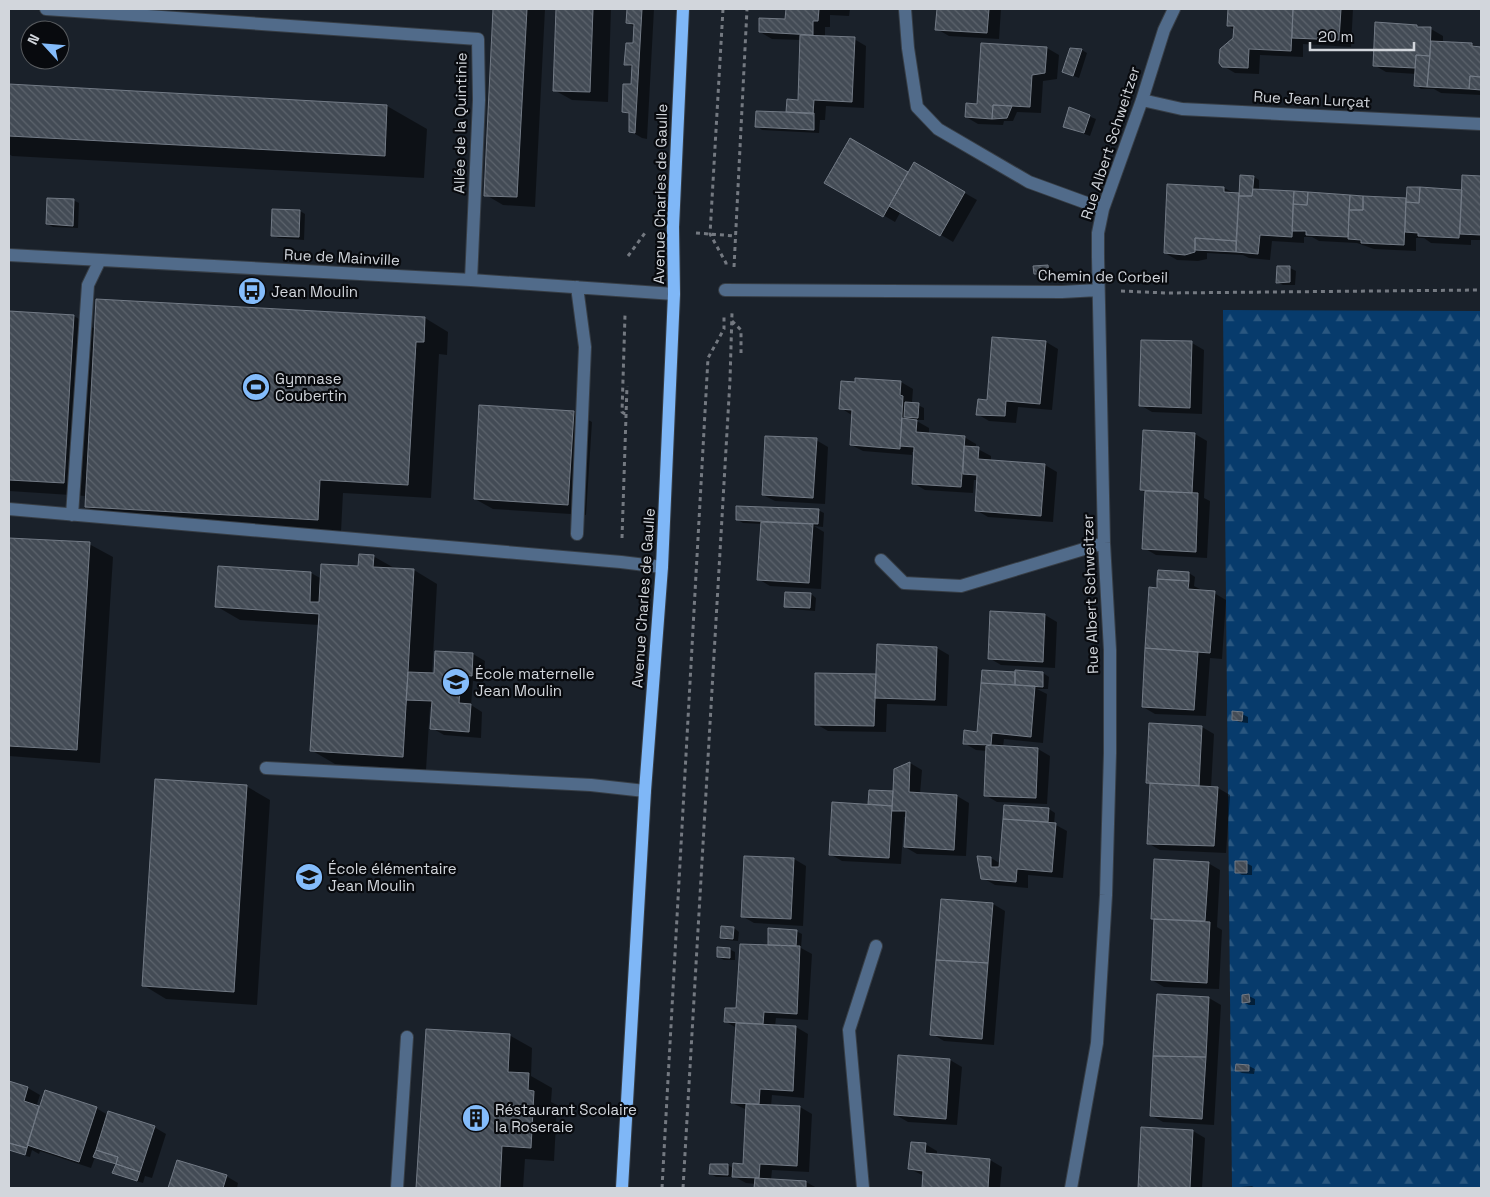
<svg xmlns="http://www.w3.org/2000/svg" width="1490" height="1197" viewBox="0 0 1490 1197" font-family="'Space Grotesk',sans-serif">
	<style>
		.forest { fill: url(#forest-firs) }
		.shadow { fill: #0007 }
		.building { fill: url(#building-back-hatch); stroke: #727a85 }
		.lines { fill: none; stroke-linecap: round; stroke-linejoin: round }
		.minor-casing { stroke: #373e46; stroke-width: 14 }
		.major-casing { stroke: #373e46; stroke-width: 14 }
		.path { stroke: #747981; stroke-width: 3; stroke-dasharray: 4 4; stroke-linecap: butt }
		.minor { stroke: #516b8a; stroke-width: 12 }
		.major { stroke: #7fb7f7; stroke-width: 12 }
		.labels { text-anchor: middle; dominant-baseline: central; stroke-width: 4.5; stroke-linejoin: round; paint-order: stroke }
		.street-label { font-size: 15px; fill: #d2d6dc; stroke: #080a0e }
		.poi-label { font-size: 15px; fill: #d2d6dc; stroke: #080a0e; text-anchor: start }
	</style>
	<defs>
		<pattern id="forest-firs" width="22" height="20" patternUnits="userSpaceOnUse" patternTransform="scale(1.25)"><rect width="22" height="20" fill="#073b6c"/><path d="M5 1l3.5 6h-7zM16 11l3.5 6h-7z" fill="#2a5780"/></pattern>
		<pattern id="building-back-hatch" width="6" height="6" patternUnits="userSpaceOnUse" patternTransform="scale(1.25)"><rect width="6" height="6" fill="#434b55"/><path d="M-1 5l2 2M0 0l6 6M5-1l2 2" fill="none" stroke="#5d646d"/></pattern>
	</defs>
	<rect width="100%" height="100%" fill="#1a212a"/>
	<path class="forest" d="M1223 310 1481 311V1188H1232Z"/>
	<path class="shadow" d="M495 9H545L535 207 503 205 486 195Z
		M558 9H611L608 102 572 100 554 90Z
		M629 9H654L647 139 642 138 630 131V115L623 111 632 86 633 68 626 64 634 44 635 27 628 23Z
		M787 9H850L849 16 830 15V27H825V37L854 39 866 46 864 108 826 106 825 120H820L819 133 762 130 757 126 787 114 799 101 801 40 772 39 760 32 787 21Z
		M938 9H1001L999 39 949 36 937 29Z
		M1229 9H1353L1351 47 1303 44V57L1260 55 1259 74 1235 73 1223 66 1235 39V30L1228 26Z
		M1417 26 1421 28 1431 29 1443 36V43L1472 44 1481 48V95L1441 93 1434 89H1421L1416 85V74L1386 72 1374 65Z
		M1047 48 1059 55 1057 79 1043 81 1041 113 1017 112 1013 121H1004L1003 125 978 124 966 117Z
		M1071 50H1082L1087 53 1079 78 1063 72Z
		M9 86 387 106 427 129 424 178 12 156 9 154Z
		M1070 109 1096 119 1090 136 1064 126Z
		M851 140 909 173 914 164 977 200 953 242 901 211 895 222 826 182Z
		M1254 177 1259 180V190L1408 200 1463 191V177L1481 178V240H1471V245L1431 243 1424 238H1416V251L1374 249 1357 243 1319 241 1312 237H1304V243L1272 241 1270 260 1249 258 1243 255 1207 253V259L1198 261 1177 260 1165 253 1224 188 1240 196Z
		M73 200 79 203 78 228 53 227 47 224Z
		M300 211 305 214 304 240 278 238 273 235Z
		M1048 266 1053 269 1054 276H1041L1035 273Z
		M1278 267 1290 268 1296 271 1295 285H1283L1277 282Z
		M9 312 74 316 95 329 425 318 448 332 447 355 439 354 431 498 343 493 341 532 109 520 86 506V496L9 491Z
		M1142 341 1192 343 1204 350 1202 414 1152 412 1140 405Z
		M1046 342 1058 349 1052 410 1018 407 1016 423 989 421 977 414Z
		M901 382 913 389 912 402 924 408V420H915L929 428V434L964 437 976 444V448L991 456V461L1045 465 1057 472 1053 522 988 517 976 510 978 480H974L973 493 925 490 913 483 915 452H912V455L863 451 851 445 853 416 841 408Z
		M574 412 592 422 586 515 493 509 475 499Z
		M1195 434 1207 441 1204 498 1210 501 1207 558 1156 555 1144 548 1146 493 1141 490Z
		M816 440 828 447 825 504 775 501 763 495Z
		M818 510 824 513 823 527 814 526 824 532 821 589 770 586 758 579 762 524 743 523 738 520Z
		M9 539 89 544 113 557 100 763 9 756Z
		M373 556 396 569 414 570 437 584 432 674 473 654 485 661 483 682 473 681 471 705 482 712 481 738 444 735 432 728 433 707H430L426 770 335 764 311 750 319 625 240 620 216 606 219 568 311 573 322 579 359 567Z
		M1189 573 1195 577 1194 586 1200 589V592L1214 593 1226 600 1222 659 1210 658 1206 716 1155 714 1143 707 1158 589Z
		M811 594 816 598 815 611 791 609 785 606Z
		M991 612 1045 615 1057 622 1055 668 1001 665 989 658Z
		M937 648 949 655 947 706 887 704 886 732 828 731 816 724 877 675Z
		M1043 673 1049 677 1048 689H1037L1047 694 1043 743 1004 739 1003 747 1038 749 1050 756 1047 804 997 802 985 795 987 751 976 750 964 743 979 734Z
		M1242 714 1248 717V723L1239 722 1233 719Z
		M1202 727 1214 734 1211 788H1218L1230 795 1226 853 1160 850 1148 843 1151 785 1147 783Z
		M910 763 922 770 920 794 957 796 969 803 966 856 917 854 905 847 907 817H904L901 864 842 861 830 854 873 806 869 804 892 792 894 793Z
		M246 786 270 800 257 1005 166 999 143 985Z
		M1005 806 1049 809 1055 813 1054 824 1067 831 1063 878 1028 875V888L995 885 983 878 978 857 991 858 1001 864Z
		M745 857 794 859 806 866 803 926 754 923 742 916Z
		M1208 863 1220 870 1217 927 1222 930 1219 989 1164 987 1152 980 1155 920 1153 918Z
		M1246 863 1252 866V875H1242L1236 872Z
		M942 900 993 904 1005 911 994 1045 944 1041 932 1034Z
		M734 928 739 932 738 941 727 940 721 937Z
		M796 931 802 934 801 948 812 954 808 1020 776 1018 775 1026 796 1027 808 1034 804 1098 772 1095 771 1106 800 1107 812 1114 809 1172 772 1170 771 1180 806 1182 817 1188H756V1184L746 1183 735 1177H716L711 1174 728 1165 734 1169 744 1165 747 1110 732 1103 737 1028 726 1022 737 1010 769 946Z
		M729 949 735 952V960H724L718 957Z
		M1249 996 1255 999V1005H1249L1244 1002Z
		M1209 998 1221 1005 1214 1125 1163 1122 1151 1115Z
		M427 1030 509 1035 532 1048 531 1076 552 1088 551 1102 557 1105 554 1161 525 1159 523 1188H418Z
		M950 1060 962 1067 957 1125 908 1122 896 1115Z
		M1249 1066 1255 1069 1254 1074 1242 1073 1236 1070Z
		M9 1082 28 1088 40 1095 36 1107 96 1108 108 1115 154 1127 166 1134 152 1178 145 1176 143 1183 120 1176 114 1173 117 1165 95 1157 91 1168 40 1151 39 1154 32 1150 30 1157 26 1156 27 1150H25L23 1155 9 1150Z
		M1143 1129 1193 1131 1205 1138 1202 1188H1139Z
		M925 1144 937 1151V1155L990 1160 1002 1167 1000 1188H923L924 1176 910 1169Z
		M178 1161 226 1176 238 1183 237 1188H170Z
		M1252 1186 1255 1188H1240V1187Z"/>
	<path class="building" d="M493 9H527L517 197 484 196Z
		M556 9H593L590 92 553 91Z
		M627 9H642L635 133 629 132V113L622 112 623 84H631L632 65H624L626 43H633L634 24 626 23Z
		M786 9H819L818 21H813V35L759 32V18L785 19Z
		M937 9H989L987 33 935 30Z
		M1228 9H1293L1291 51 1249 49 1248 68 1222 67 1219 63 1220 49 1233 38 1234 26H1227Z
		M1293 9H1341L1339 40 1292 38Z
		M1375 22 1417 25V27H1431L1430 56 1416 55 1415 68 1373 66Z
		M800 35 855 37 852 102 814 100 813 114 786 112 787 99 798 100Z
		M1431 41 1472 43V46L1481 47V77L1470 76 1469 89 1427 87Z
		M981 43 1047 47 1045 73 1032 75 1030 107 993 105 992 119 965 117 966 103 977 104Z
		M1070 48 1082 49 1073 76 1062 72Z
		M1416 55 1430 56 1427 87 1414 86Z
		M1470 76 1481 77V90L1469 89Z
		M9 84 387 105 385 156 9 136Z
		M993 105 1012 106 1007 118 992 119Z
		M1069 107 1090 115 1084 133 1063 127Z
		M756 111 814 113V130L755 127Z
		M850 138 908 172 883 217 824 183Z
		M914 162 965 192 940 236 889 206Z
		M1240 175 1254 176 1252 196H1239Z
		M1462 175 1481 176V235L1460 234Z
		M1167 184 1224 187V192L1239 193 1236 241 1195 238V252L1185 255 1164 253Z
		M1407 187H1420L1419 203 1406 202Z
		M1420 187 1462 190 1459 238 1418 236V233L1405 232 1406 202 1419 203Z
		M1253 189 1294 191 1292 237 1260 235 1258 254 1236 252 1239 196H1252Z
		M1294 191 1308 192 1307 205 1293 204Z
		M1308 192 1350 195 1348 237 1306 235V231H1292L1293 204 1307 205Z
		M1350 195 1363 196V210H1349Z
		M1363 196 1406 198 1404 245 1361 243V240L1348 239 1349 210H1363Z
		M47 198 74 199 73 226 46 224Z
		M272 209 300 210 299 237 271 236Z
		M1195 238 1236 241V252L1195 250Z
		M1048 265 1049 274H1034L1033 266Z
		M1277 266H1290V282L1276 283Z
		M96 299 425 317 424 342H416L408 485 320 480 318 520 85 507Z
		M9 311 74 315 64 483 9 480Z
		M992 337 1046 341 1040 404 1006 401 1005 416 976 415 978 399 987 400Z
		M1141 340 1192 341 1190 408 1139 406Z
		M855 378 901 381 900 395 903 396 900 449 850 445 852 410 839 409 841 381 855 382Z
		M905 402 919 403 918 418 904 417Z
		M479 405 574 411 568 505 474 499Z
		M902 418 917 420 916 432 965 436 961 487 912 484 914 447 900 446Z
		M1143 430 1195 433 1192 493 1140 490Z
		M765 436 817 438 813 498 762 495Z
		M964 446 979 447 978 459 1045 464 1041 516 975 511 977 475 963 474Z
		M1145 491 1198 493 1196 552 1142 549Z
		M736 506 819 509 818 524 736 520Z
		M761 522 813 524 809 583 757 580Z
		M9 538 90 542 77 750 9 746Z
		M359 554 374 555 373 567 414 569 403 757 310 751 319 614 215 607 218 566 311 572 310 602H319L321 564 358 566Z
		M1158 570 1189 572V581L1157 579Z
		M1157 579 1189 581 1188 589 1215 591 1210 653 1145 648 1149 587 1157 588Z
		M785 592 811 593 810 608 784 607Z
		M990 611 1045 614 1043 662 988 659Z
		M877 644 937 647 935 700 875 698Z
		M1145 648 1198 652 1194 710 1142 707Z
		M435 651 473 653 472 676 461 675 459 703 471 704 469 732 430 729 432 701 406 700 408 672 434 673Z
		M982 670 1015 672V685L981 683Z
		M1015 670 1043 672V687L1015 685Z
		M815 673 876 674 874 726 815 725Z
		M981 683 1035 686 1031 737 992 733 991 745 963 744 964 730 977 732Z
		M1232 711 1243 712 1242 721 1232 720Z
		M1149 723 1202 726 1199 786 1146 783Z
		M991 745 1038 748 1036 798 984 796 986 746Z
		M910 762 909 792 957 795 954 850 904 847 906 811H892L893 791 894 769Z
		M155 779 247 785 234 992 142 986Z
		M1150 783 1218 787 1214 846 1147 844Z
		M869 790 893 791 892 806 868 804Z
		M832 802 892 806 889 858 829 855Z
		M1004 805 1049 808 1048 822 1003 819Z
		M1003 819 1056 823 1052 872 1017 869 1016 882 981 879 977 856 991 857V867H999Z
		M744 856 794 858 791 919 741 917Z
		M1154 859 1209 862 1205 921 1151 919Z
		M1235 861H1247V873H1235Z
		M941 899 993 903 988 963 936 960Z
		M1154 919 1210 922 1207 983 1151 980Z
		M721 926 734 927 733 939 720 938Z
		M768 928 797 930 796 946 768 945Z
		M740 944 800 946 797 1014 764 1012 763 1024 724 1022 725 1008H736Z
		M717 947 730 948V958L717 957Z
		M936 960 988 963 982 1039 930 1035Z
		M1157 994 1209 997 1206 1057 1153 1056Z
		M1249 994 1250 1002 1242 1003V995Z
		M736 1023 796 1026 793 1091 760 1089 759 1104 731 1103Z
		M426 1029 510 1034 508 1072 529 1073 528 1090 534 1091 531 1148 502 1146 500 1188H416Z
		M898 1055 950 1059 946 1119 894 1115Z
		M1153 1056 1206 1057 1202 1119 1150 1116Z
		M1236 1064 1249 1065V1071H1235Z
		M9 1081 28 1087 24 1101 39 1106 27 1148 9 1143Z
		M45 1090 97 1107 79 1162 27 1145Z
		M746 1104 800 1106 797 1166 760 1164 759 1178 732 1177 733 1163 743 1164Z
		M108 1111 155 1126 140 1172 116 1164 118 1157 96 1150Z
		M1141 1127 1193 1130 1190 1188H1138Z
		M911 1142 926 1143 925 1153 990 1159 988 1188H922L923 1171 908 1169Z
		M9 1143 27 1148 25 1155 9 1150Z
		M96 1150 118 1157 116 1164 93 1157Z
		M177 1160 227 1175 223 1188H168Z
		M116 1164 140 1172 137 1181 112 1173Z
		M710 1164H728V1175L709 1174Z
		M755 1178 806 1181V1188H754Z"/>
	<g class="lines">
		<defs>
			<path id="minor" d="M46 9 478 39 479 100 471 280
				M905 9 908 48 917 107 938 129 1029 182 1103 209
				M1142 100 1182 109 1481 124
				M9 255 471 280 674 294
				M577 287 585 347 577 534
				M725 290 1062 292 1098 290
				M9 509 621 562 662 567
				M72 515 88 285 100 260
				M881 560 904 583 961 586 1104 543
				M266 768 591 785 645 791
				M397 1188 407 1037
				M863 1188 849 1030 876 946
				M1071 1188 1097 1043 1106 895 1110 753V650L1104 543 1098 257V233L1103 209 1142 100 1164 30 1174 9"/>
			<path id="major" d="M622 1188 645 791 662 567 674 294 673 227 683 9"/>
		</defs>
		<use href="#minor" class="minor-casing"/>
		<use href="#major" class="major-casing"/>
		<path class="path" d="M723 9 710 234 726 263V266
			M696 233 736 236
			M628 256 645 233
			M734 267 747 9
			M1121 291 1166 293 1481 290
			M732 321 741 330V353
			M625 414 622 412 625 315
			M622 538 627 386
			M662 1188 708 358 724 329V315
			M683 1188 730 380 732 313"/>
		<use href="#minor" class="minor"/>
		<use href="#major" class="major"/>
	</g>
	<defs>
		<symbol id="bus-disc" viewBox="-11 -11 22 22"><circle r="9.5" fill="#84bcfb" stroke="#080a0e"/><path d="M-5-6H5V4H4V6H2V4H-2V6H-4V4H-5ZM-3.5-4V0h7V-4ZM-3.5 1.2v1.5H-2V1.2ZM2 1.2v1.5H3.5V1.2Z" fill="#111"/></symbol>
		<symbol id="stadium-disc" viewBox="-11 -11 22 22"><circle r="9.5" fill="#84bcfb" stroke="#080a0e"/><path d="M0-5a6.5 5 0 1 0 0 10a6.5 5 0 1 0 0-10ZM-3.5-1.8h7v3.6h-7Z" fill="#111"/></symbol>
		<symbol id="school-disc" viewBox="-11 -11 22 22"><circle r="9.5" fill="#84bcfb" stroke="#080a0e"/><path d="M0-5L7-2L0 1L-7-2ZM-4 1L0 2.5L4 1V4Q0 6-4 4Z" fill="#111"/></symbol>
		<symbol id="building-disc" viewBox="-11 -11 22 22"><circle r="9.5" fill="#84bcfb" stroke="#080a0e"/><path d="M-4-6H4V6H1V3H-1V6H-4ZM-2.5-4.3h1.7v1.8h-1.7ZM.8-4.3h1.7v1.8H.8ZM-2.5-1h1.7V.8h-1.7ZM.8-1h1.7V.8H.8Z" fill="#111"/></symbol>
	</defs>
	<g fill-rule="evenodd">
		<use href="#bus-disc" x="236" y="275" width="32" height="32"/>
		<use href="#stadium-disc" x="240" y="371" width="32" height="32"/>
		<use href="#school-disc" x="440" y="666" width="32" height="32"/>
		<use href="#school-disc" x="293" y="861" width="32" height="32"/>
		<use href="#building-disc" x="460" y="1102" width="32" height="32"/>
	</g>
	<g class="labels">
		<g class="street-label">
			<text transform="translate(1312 99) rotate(3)">Rue Jean Lurçat</text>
			<text transform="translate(460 123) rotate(-89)">Allée de la Quintinie</text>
			<text transform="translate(1110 143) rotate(-72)">Rue Albert Schweitzer</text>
			<text transform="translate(660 194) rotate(-89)">Avenue Charles de Gaulle</text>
			<text transform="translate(342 257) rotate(3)">Rue de Mainville</text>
			<text transform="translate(1103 276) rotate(1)">Chemin de Corbeil</text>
			<text transform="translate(1090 594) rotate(-92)">Rue Albert Schweitzer</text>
			<text transform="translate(643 598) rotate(-86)">Avenue Charles de Gaulle</text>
		</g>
		<g class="poi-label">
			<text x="271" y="291">Jean Moulin</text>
			<text x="275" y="378">Gymnase<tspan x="275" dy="17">Coubertin</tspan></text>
			<text x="475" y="673">École maternelle<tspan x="475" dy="17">Jean Moulin</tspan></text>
			<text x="328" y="868">École élémentaire<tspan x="328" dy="17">Jean Moulin</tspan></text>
			<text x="495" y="1109">Réstaurant Scolaire<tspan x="495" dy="17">la Roseraie</tspan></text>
		</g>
	</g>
	<rect width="1490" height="1197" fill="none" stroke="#d2d6dc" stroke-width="20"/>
	<g transform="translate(45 45) rotate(296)"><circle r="24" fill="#080a0e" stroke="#595c60"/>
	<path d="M0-4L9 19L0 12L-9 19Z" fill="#84bcfb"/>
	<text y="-8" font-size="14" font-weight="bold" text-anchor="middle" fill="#d2d6dc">N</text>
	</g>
	<path d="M1310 42v8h104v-8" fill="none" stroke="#d2d6dc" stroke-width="2.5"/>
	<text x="1318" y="42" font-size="15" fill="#d2d6dc" stroke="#080a0e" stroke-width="4" paint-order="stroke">20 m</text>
</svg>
